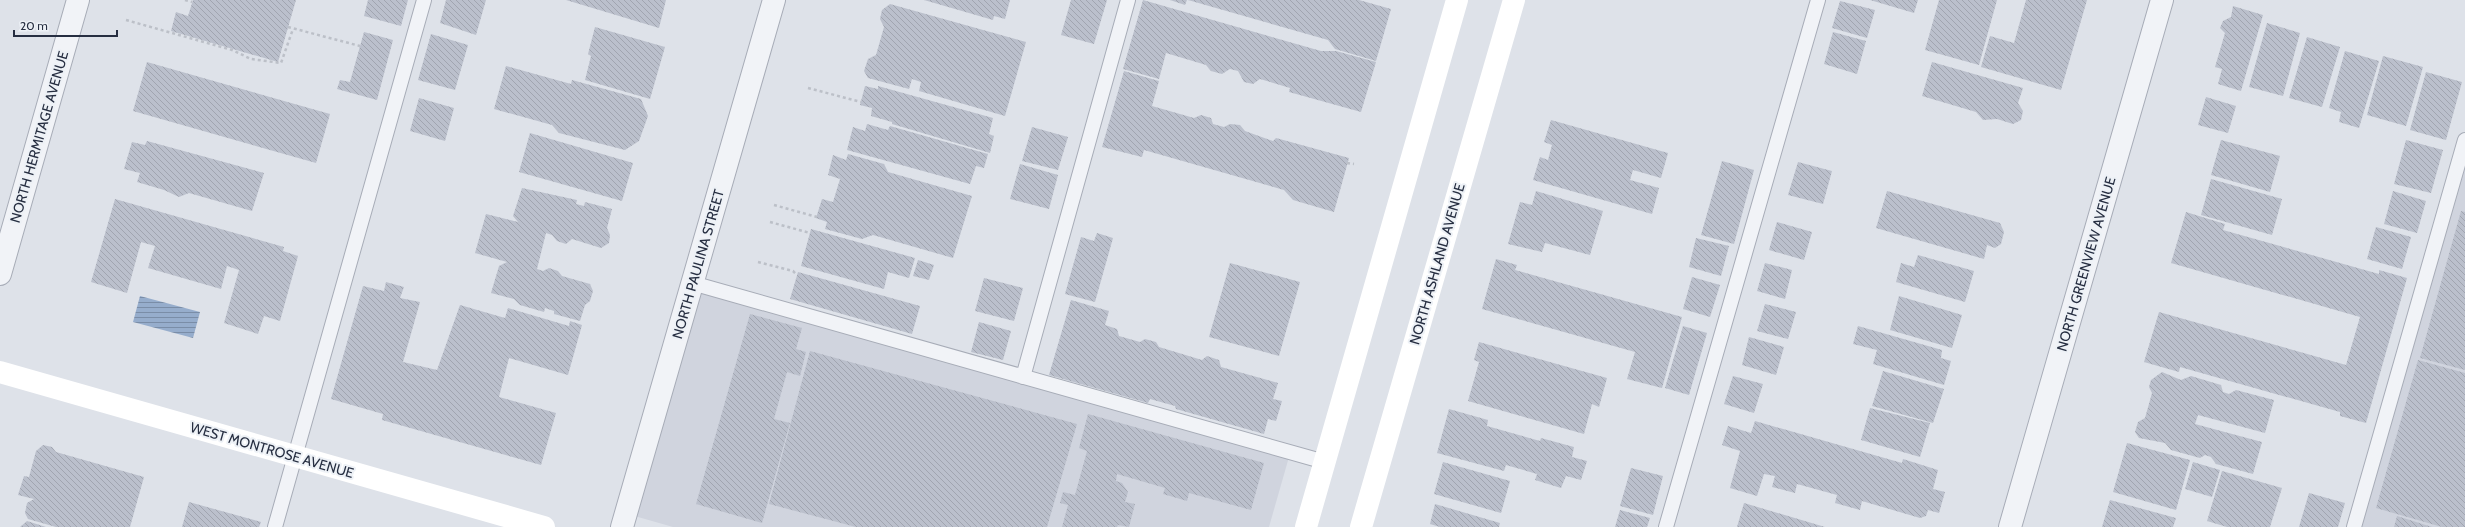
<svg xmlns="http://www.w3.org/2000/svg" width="2465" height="527" viewBox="0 0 2465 527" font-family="Cabin,sans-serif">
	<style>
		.built { fill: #d0d4de }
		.water { fill: url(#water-rules) }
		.building { fill: url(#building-back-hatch) }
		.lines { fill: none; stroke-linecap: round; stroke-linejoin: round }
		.lane-casing { stroke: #a7acb7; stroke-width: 16 }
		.street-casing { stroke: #a7acb7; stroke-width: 24 }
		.path { stroke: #bcc0c8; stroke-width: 2.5; stroke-dasharray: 3 3; stroke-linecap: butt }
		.lane { stroke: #f1f3f7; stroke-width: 14 }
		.street { stroke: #f1f3f7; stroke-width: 22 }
		.secondary { stroke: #fff; stroke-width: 22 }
		.labels { text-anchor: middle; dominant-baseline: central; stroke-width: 4; stroke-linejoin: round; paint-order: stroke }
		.street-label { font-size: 14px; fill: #262e41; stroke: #edf1f6 }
	</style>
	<defs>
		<pattern id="water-rules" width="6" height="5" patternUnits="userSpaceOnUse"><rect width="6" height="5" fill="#96adcc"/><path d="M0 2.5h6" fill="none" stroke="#7a8da7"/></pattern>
		<pattern id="building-back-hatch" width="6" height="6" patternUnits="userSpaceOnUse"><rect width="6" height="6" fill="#bbc0cc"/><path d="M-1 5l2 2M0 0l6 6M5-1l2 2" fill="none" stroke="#a1a5b0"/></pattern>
	</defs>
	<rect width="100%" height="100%" fill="#dee2e9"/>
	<path class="built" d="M2465 156V527H2359Z
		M696 289 1289 457 1269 527H673L631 515Z"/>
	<path class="water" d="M140 296 200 312 193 338 133 322Z"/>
	<path class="building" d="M193 0H296L278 62 171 31 176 12 188 16Z
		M368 0H408L401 26 364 16Z
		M446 0H486L476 35 440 23Z
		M566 0H666L659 28Z
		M924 0H1010L1005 19 994 16 993 20Z
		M1071 0H1107L1094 44 1061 35Z
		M1143 0 1321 51H1336L1376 62 1361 112 1289 92 1290 88 1260 79 1253 84 1244 82 1238 71 1230 69 1222 74 1211 71 1206 65 1166 53 1159 79 1123 69Z
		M1170 0H1187L1185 5Z
		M1188 0H1359L1391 9 1376 61 1335 49 1328 40Z
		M1870 0H1918L1914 13Z
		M1939 0H1997L1979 65 1925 50Z
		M2026 0H2087L2061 90 1981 67 1990 36 2014 43Z
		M1840 1 1875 10 1867 38 1832 28Z
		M890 4 1026 42 1005 116 919 91 921 82 912 79 909 89 868 78 864 71 868 59 876 55 884 27 880 19 882 10Z
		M2233 6 2263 15 2241 91 2218 84 2222 69 2215 67 2225 33 2220 28 2223 21 2231 17Z
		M2267 23 2300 33 2283 96 2249 87Z
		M595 27 665 47 650 99 585 80 591 56 588 54Z
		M364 32 393 40 377 100 337 89 340 80 350 82Z
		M1833 32 1866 41 1857 74 1824 64Z
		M431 34 468 45 455 90 418 80Z
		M2307 37 2340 47 2322 107 2289 98Z
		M2345 51 2379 61 2359 128 2339 122 2341 112 2329 108Z
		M2383 56 2423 67 2406 126 2367 115Z
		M147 62 330 114 316 163 133 111Z
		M1932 62 2023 88 2018 103 2023 111 2021 120 2013 124 1997 119 1983 120 1976 112 1922 96Z
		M506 66 571 84 572 80 641 99 648 116 639 141 625 150 559 133 552 125 494 109Z
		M1124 71 1159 81 1152 106 1194 118 1201 115 1211 118 1213 124 1224 127 1230 124 1240 125 1245 131 1273 141 1276 138 1349 158 1334 212 1293 200 1284 190 1144 150 1142 157 1102 147Z
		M2426 72 2462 82 2446 140 2410 130Z
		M865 86 878 89V86L993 118 989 134 994 136 990 153 892 124V122L871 116 872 108 860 105Z
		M2206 97 2236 106 2228 133 2198 125Z
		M419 98 454 108 445 141 410 131Z
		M1551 120 1668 153 1661 178 1633 170 1630 180 1659 188 1652 214 1533 180 1540 157 1548 160 1552 145 1544 142Z
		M867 124 888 130 890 126 988 154 984 168 976 166 970 184 847 150 853 127 865 131Z
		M1032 127 1068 137 1058 170 1022 161Z
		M530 133 633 163 622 201 519 172Z
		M2221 140 2280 156 2270 192 2211 175Z
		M2406 140 2443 150 2431 193 2394 184Z
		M147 141 264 173 252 211 189 193 179 197 164 190 137 182 140 173 124 169 132 142 145 145Z
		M848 154 884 164 888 172 972 196 953 258 873 235 862 239 825 229 827 222 816 218 822 199 833 202 840 179 828 175 833 155 846 160Z
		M1722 161 1754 170 1734 244 1701 235Z
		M1798 162 1832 171 1823 204 1788 195Z
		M1020 164 1058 175 1049 209 1010 199Z
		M2211 179 2282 199 2272 235 2201 215Z
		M522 188 577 200 576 204 584 206 585 202 612 209 607 228 610 235 609 243 601 248 572 239 566 244 557 241 552 235 546 233 537 269 543 271 549 268 558 271 562 276 590 284 593 291 590 301 585 305 580 321 554 314V311L545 308 544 312 520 305 514 299 491 293 499 266 507 262 475 253 486 214 518 222 513 216Z
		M1536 191 1603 211 1590 255 1545 243 1542 252 1508 244 1520 202 1532 205Z
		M1887 191 2000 223 2004 232 2001 244 1995 248 1987 245 1984 259 1876 228Z
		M2393 191 2426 201 2417 233 2384 224Z
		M115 199 284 247 283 251 298 256 280 321 264 316 258 334 224 323 239 270 227 266 221 289 148 268 155 246 141 242 127 293 91 282Z
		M2461 211 2465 212V370L2420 358Z
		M2186 212 2225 224 2223 230 2379 274V270L2407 278 2366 423 2340 416V412L2180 367 2179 372 2144 362 2159 312 2346 365 2360 317 2171 263Z
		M1777 222 1812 232 1804 260 1769 250Z
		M2376 227 2411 237 2402 269 2367 259Z
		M811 229 915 258 909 278 888 272 884 289 801 266Z
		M1097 233 1113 238 1095 302 1065 294 1081 237 1094 241Z
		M1696 238 1729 246 1721 276 1689 267Z
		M1918 255 1974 271 1965 302 1896 282 1901 263 1914 267Z
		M1496 259 1517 265 1515 270 1682 317 1662 388 1627 379 1635 352 1482 309Z
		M918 260 934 265 929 280 913 276Z
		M1230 263 1300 282 1279 356 1209 337Z
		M1765 263 1792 270 1785 299 1757 291Z
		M798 272 920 306 912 334 790 299Z
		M1692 277 1720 285 1710 317 1683 309Z
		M984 278 1023 288 1014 321 975 311Z
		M386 282 404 287 400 298 420 302 403 362 437 370 460 305 505 318 508 308 569 326 570 321 582 325 568 375 509 358 499 397 556 413 541 465 382 420 383 414 331 399 363 286 384 291Z
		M1899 296 1962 315 1952 348 1890 330Z
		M1071 300 1109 311 1105 325 1117 329 1119 336 1140 342 1145 339 1156 342 1159 347 1202 360 1207 356 1219 360 1221 367 1278 383 1273 399 1282 401 1276 421 1268 419 1264 434 1176 409 1175 406 1150 399 1148 403 1049 375Z
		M1765 304 1796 312 1788 339 1757 331Z
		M750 314 802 328 796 349 806 352 800 376 787 372 774 419 790 423 762 523 696 504Z
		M979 322 1011 331 1003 360 971 352Z
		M1683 326 1707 333 1689 395 1665 388Z
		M1858 326 1942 350 1941 358 1951 361 1944 385 1873 364 1877 350 1853 344Z
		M1749 337 1784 347 1776 375 1742 365Z
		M1479 342 1607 378 1599 407 1592 404 1584 434 1468 401 1479 362 1474 360Z
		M810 351 1077 424 1047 527H856L769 504Z
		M2418 360 2465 373V527H2442L2376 508Z
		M1883 371 1944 389 1933 423 1872 406Z
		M2162 372 2181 380 2191 376 2221 385 2223 392 2229 394 2236 390 2274 400 2265 433 2198 415 2195 424 2262 442 2253 474 2216 464 2211 457 2205 455 2200 458 2171 450 2165 443 2139 438 2135 432 2138 422 2145 418 2152 393 2149 387 2151 380Z
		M1733 376 1763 384 1754 413 1724 404Z
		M1870 408 1930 423 1920 457 1861 440Z
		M1449 409 1488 420 1487 426 1540 441 1541 438 1574 447 1572 457 1587 461 1581 480 1566 476 1561 488 1535 480 1537 474 1506 465 1504 471 1437 453Z
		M1088 414 1264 463 1251 510 1189 493 1187 501 1163 494 1165 488 1117 474 1116 481 1122 483 1128 492 1125 502 1135 504 1129 527 1118 525 1117 527H1062L1068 505 1060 503 1063 492 1075 495 1087 451 1079 448Z
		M1755 421 1902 463 1903 459 1938 470 1933 489 1945 492 1939 513 1928 510 1926 516 1920 518 1862 501 1860 510 1835 503 1837 495 1797 484 1795 493 1772 487 1775 476 1764 474 1757 496 1730 488 1740 451 1722 445 1728 426 1751 433Z
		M2127 443 2190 460 2176 510 2113 492Z
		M43 445 52 447 56 452 144 477 130 527H56L28 519 25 513 27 503 34 499 18 495 24 476 29 477 36 451Z
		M1443 462 1510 481 1501 513 1434 494Z
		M2193 462 2220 470 2212 497 2185 489Z
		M1631 468 1663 476 1653 515 1620 506Z
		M2222 471 2282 488 2270 527H2227L2207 521Z
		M2309 493 2345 503 2338 527H2299Z
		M2110 500 2176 518 2173 527H2102Z
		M189 502 261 522 259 527H182Z
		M1744 503 1825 527H1737Z
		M1435 504 1500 523 1499 527H1440L1430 524Z
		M1620 510 1650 518 1647 527H1615Z
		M2397 516 2432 527H2394Z
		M27 521 46 527H20Z"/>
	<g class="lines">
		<defs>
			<path id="lane" d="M692 283 1325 462
				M1023 377 1128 0
				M275 527 424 0
				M1666 527 1818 0
				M2354 527 2465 140"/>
			<path id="street" d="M0 274 78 0
				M622 527 774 0
				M2010 527 2162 0"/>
		</defs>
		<use href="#lane" class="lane-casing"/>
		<use href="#street" class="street-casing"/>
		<path class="path" d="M185 0 192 2
			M126 20 232 50 251 59 281 63 293 29
			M288 27 360 46
			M808 88 861 102
			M1347 163 1354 164
			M774 205 817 217
			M770 222 810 233
			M758 262 793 271 797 275"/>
		<use href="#lane" class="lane"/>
		<use href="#street" class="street"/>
		<path class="secondary" d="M0 372 544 527
			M1306 527 1457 0
			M1361 527 1514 0"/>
	</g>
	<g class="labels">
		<g class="street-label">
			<text transform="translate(39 137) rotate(-74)">NORTH HERMITAGE AVENUE</text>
			<text transform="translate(698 264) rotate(-74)">NORTH PAULINA STREET</text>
			<text transform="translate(1437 264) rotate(-74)">NORTH ASHLAND AVENUE</text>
			<text transform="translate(2086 264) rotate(-74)">NORTH GREENVIEW AVENUE</text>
			<text transform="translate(272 450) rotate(16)">WEST MONTROSE AVENUE</text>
		</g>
	</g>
	<path d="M14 30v6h103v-6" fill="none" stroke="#262e41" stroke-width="2"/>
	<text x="20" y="30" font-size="12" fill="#262e41" stroke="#edf1f6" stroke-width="3" paint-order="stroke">20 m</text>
</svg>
